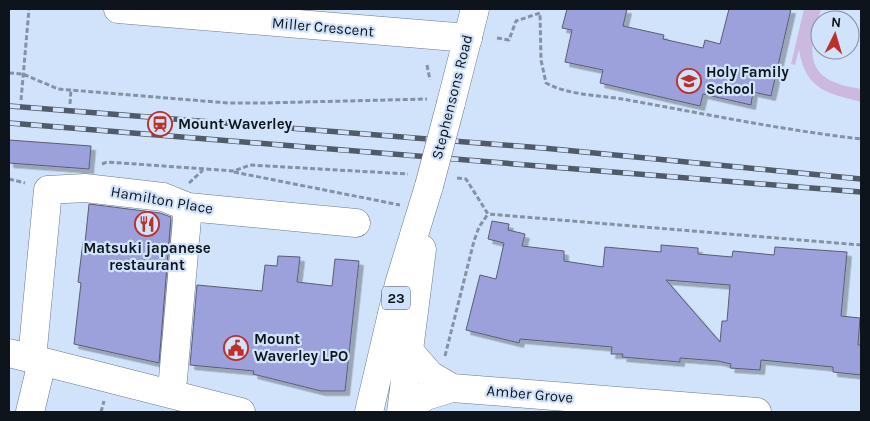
<svg xmlns="http://www.w3.org/2000/svg" width="870" height="421" viewBox="0 0 870 421" font-family="Karla,sans-serif">
	<style>
		.green { fill: #ccb9df }
		.building { fill: #9ca0db; stroke: #5a5c74; fill-rule: evenodd; filter: url(#shadow) }
		.lines { fill: none; stroke-linecap: round; stroke-linejoin: round }
		.minor-casing { stroke: #68788d; stroke-width: 29 }
		.major-casing { stroke: #68788d; stroke-width: 29 }
		.path { stroke: #8592a4; stroke-width: 3; stroke-dasharray: 5 2.5; stroke-linecap: butt }
		.minor { stroke: #fff; stroke-width: 28 }
		.major { stroke: #fff; stroke-width: 28 }
		.rail-casing { stroke: #515b68; stroke-width: 5.5 }
		.rail { stroke: #d1e3fb; stroke-width: 4; stroke-dasharray: 11; stroke-linecap: butt }
		.major-bridge-casing { stroke: #68788d; stroke-width: 29; stroke-linecap: butt }
		.major-bridge { stroke: #fff; stroke-width: 28 }
		.labels { text-anchor: middle; dominant-baseline: central; stroke-width: 4.5; stroke-linejoin: round; paint-order: stroke }
		.shield { fill: #d1e3fb; stroke: #48525f; stroke-width: 1 }
		.shield-label { font-size: 14px; font-weight: bold; fill: #0e141c }
		.street-label { font-size: 15px; fill: #0e141c; stroke: #d1e3fb }
		.poi-label { font-size: 15px; font-weight: bold; fill: #0e141c; stroke: #d1e3fb; text-anchor: start }
	</style>
	<defs>
		<filter id="shadow"><feDropShadow dx="4.5" dy="4.5" stdDeviation="0" flood-color="#0004"/></filter>
	</defs>
	<rect width="100%" height="100%" fill="#d1e3fb"/>
	<path class="green" d="M804 9H821C814 35 801 68 834 82 842 86 853 87 861 89V102C827 93 806 90 799 50L795 65 791 64Z"/>
	<path class="building" d="M567 9H627L623 26 664 35 663 39 703 48 705 40 720 44 729 9H791L771 96 753 92 751 105 703 94 700 106 600 83 603 70 565 62 572 30 562 28Z
		M9 140 91 146 89 169 9 163Z
		M89 204 160 213 171 217 159 363 74 344 81 283 78 282 83 242 85 243Z
		M492 221 509 224 508 230 525 234 522 246 564 251V261L603 267 605 247 661 252V245L698 248V254L732 257 733 251 774 255 775 247 847 252 841 316 860 318 858 345H861V375L833 372V367L761 360 760 370 730 368 731 364 718 361 680 358V362L622 357 623 354H611L612 347 520 339 519 343 466 330 480 275 496 279 504 243 488 239ZM666 280 730 285 727 321H722L720 342Z
		M278 256 300 257 297 282 332 286 335 259 359 261 345 391H321L253 374 254 371 190 365 197 285 262 291 265 265 277 266Z"/>
	<g class="lines">
		<defs>
			<path id="minor" d="M118 9 468 38
				M410 352 430 375 452 388 757 412
				M9 353 241 412
				M32 359 48 190 85 188 163 197 188 207 356 223
				M170 394 173 379 188 207
				M30 412 42 362
				M402 412 426 396 452 388"/>
			<path id="major" d="M451 103 475 9
				M369 412 399 284 429 186
				M401 412 422 249"/>
		</defs>
		<use href="#minor" class="minor-casing"/>
		<use href="#major" class="major-casing"/>
		<path class="path" d="M497 38 509 40 516 21 540 13 541 60 546 83C570 96 602 95 628 100 705 114 783 130 861 139
			M427 65 430 80
			M9 73 23 74 58 89 228 103H264L427 99
			M21 100 29 9
			M70 104 71 89
			M102 164 107 162 234 171 250 165 408 174
			M234 172 400 205
			M457 178 466 179 488 214 861 245
			M9 179 25 183
			M189 183 203 170
			M445 356 474 241 479 227 488 214
			M101 412 104 401"/>
		<use href="#minor" class="minor"/>
		<use href="#major" class="major"/>
		<defs>
			<path id="rail" d="M9 106 543 148 861 179
				M9 123 861 192"/>
		</defs>
		<use href="#rail" class="rail-casing"/>
		<use href="#rail" class="rail"/>
		<defs>
			<path id="major-bridge" d="M429 186 451 103"/>
		</defs>
		<use href="#major-bridge" class="major-bridge-casing"/>
		<use href="#major-bridge" class="major-bridge"/>
	</g>
	<defs>
		<symbol id="school-ring" viewBox="-11 -11 22 22"><circle r="9.5" fill="#d1e3fb" stroke="#bd2f2b" stroke-width="1.5"/><path d="M0-5L7-2L0 1L-7-2ZM-4 1L0 2.5L4 1V4Q0 6-4 4Z" fill="#bd2f2b"/></symbol>
		<symbol id="station-ring" viewBox="-11 -11 22 22"><circle r="9.5" fill="#d1e3fb" stroke="#bd2f2b" stroke-width="1.5"/><path d="M-3-6H3Q5-6 5-4V2Q5 4 3 4L4.5 6H3L1.5 4h-3L-3 6H-4.5L-3 4Q-5 4-5 2V-4Q-5-6-3-6ZM-3.5-4v3h7v-3ZM-3.5 1v1.5H-2V1ZM2 1v1.5H3.5V1Z" fill="#bd2f2b"/></symbol>
		<symbol id="restaurant-ring" viewBox="-11 -11 22 22"><circle r="9.5" fill="#d1e3fb" stroke="#bd2f2b" stroke-width="1.5"/><path d="M-5-6h1v4h1v-4h1v4h1v-4h1v5L-1.5 .5V6h-2V.5L-5-1ZM5-6V6H3V1.5H1.5Q1.5-4 5-6Z" fill="#bd2f2b"/></symbol>
		<symbol id="civic-ring" viewBox="-11 -11 22 22"><circle r="9.5" fill="#d1e3fb" stroke="#bd2f2b" stroke-width="1.5"/><path d="M-.6-6.5H3V-4.5H.6V-3L4-1V1h2V6H-6V1h2V-1L-.6-3ZM-1.2 2.5V6h2.4V2.5Z" fill="#bd2f2b"/></symbol>
	</defs>
	<g fill-rule="evenodd">
		<use href="#school-ring" x="675" y="67" width="28" height="28"/>
		<use href="#station-ring" x="146" y="110" width="28" height="28"/>
		<use href="#restaurant-ring" x="133" y="210" width="28" height="28"/>
		<use href="#civic-ring" x="222" y="334" width="28" height="28"/>
	</g>
	<g class="labels">
		<rect class="shield" x="382" y="286.5" width="28" height="23" rx="4"/>
		<g class="shield-label">
			<text x="396" y="298">23</text>
		</g>
		<g class="street-label">
			<text transform="translate(323 27) rotate(5)">Miller Crescent</text>
			<text transform="translate(452 97) rotate(-76)">Stephensons Road</text>
			<text transform="translate(162 200) rotate(10)">Hamilton Place</text>
			<text transform="translate(530 394) rotate(5)">Amber Grove</text>
		</g>
		<g class="poi-label">
			<text x="706" y="72">Holy Family<tspan x="706" dy="17">School</tspan></text>
			<text x="178" y="124">Mount Waverley</text>
			<text x="147" y="248" text-anchor="middle">Matsuki japanese<tspan x="147" dy="17">restaurant</tspan></text>
			<text x="254" y="339">Mount<tspan x="254" dy="17">Waverley LPO</tspan></text>
		</g>
	</g>
	<rect width="870" height="421" fill="none" stroke="#0e141c" stroke-width="20"/>
	<g transform="translate(835 35) rotate(5)"><circle r="24" fill="#d1e3fb" stroke="#8390a2"/>
	<path d="M0-4L9 19L0 12L-9 19Z" fill="#bd2f2b"/>
	<text y="-8" font-size="14" font-weight="bold" text-anchor="middle" fill="#0e141c">N</text>
	</g>
</svg>
